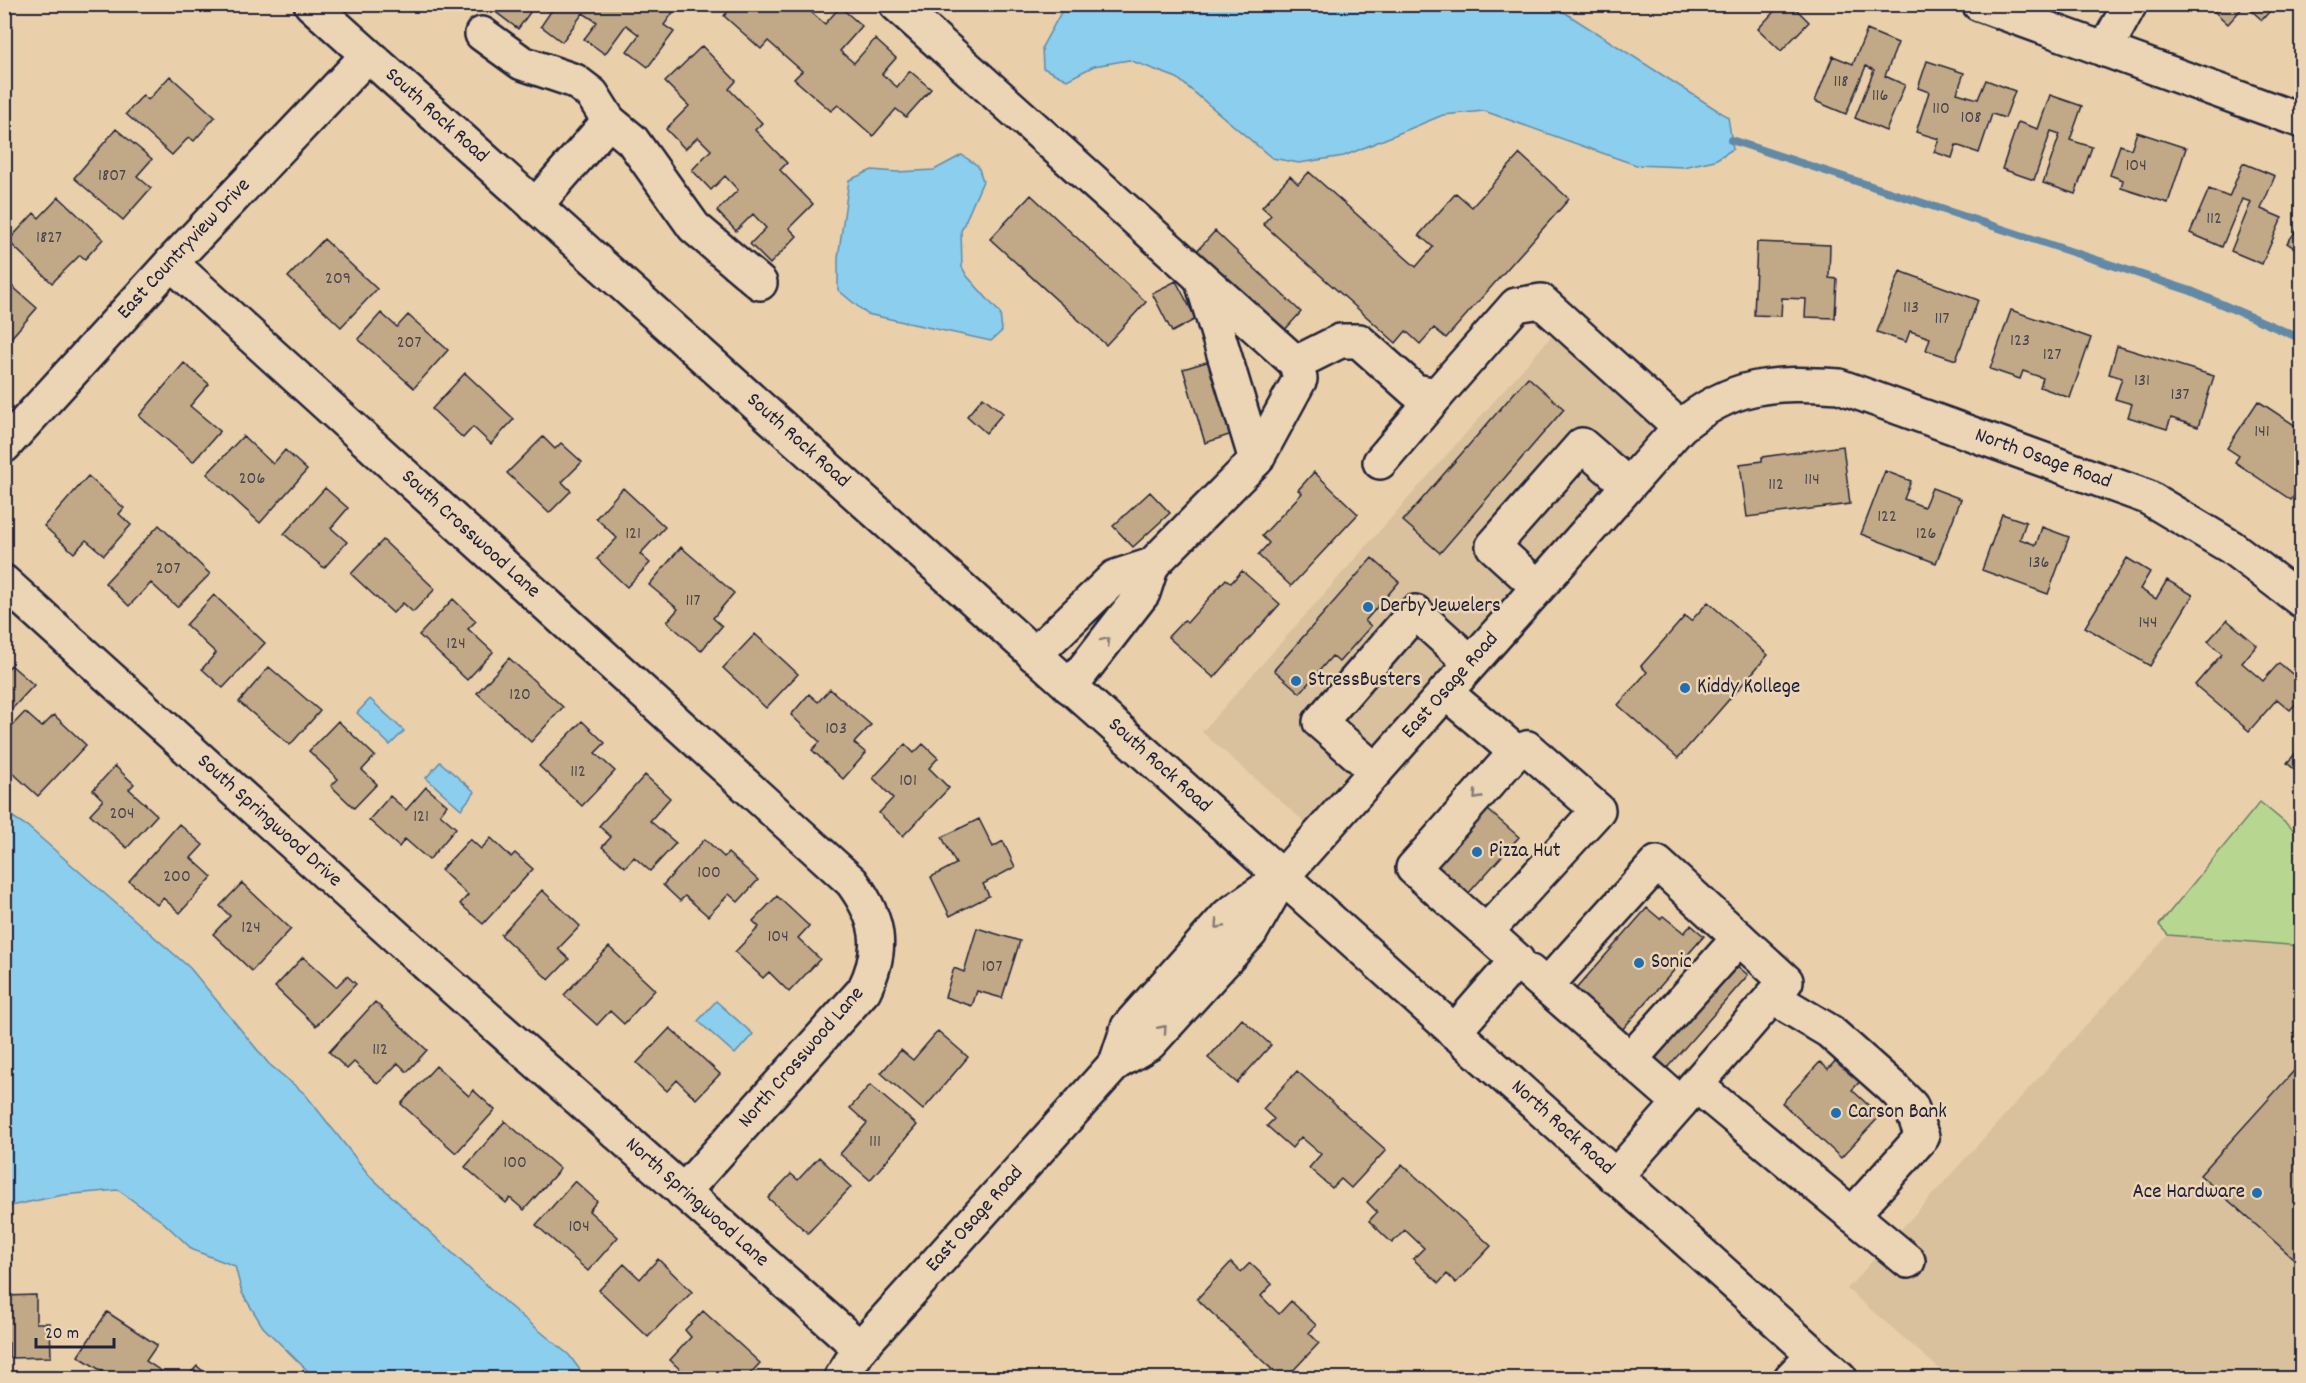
<svg xmlns="http://www.w3.org/2000/svg" width="2306" height="1383" viewBox="0 0 2306 1383" font-family="Dekko,sans-serif">
	<style>
		.built { fill: #d9c19e }
		.green { fill: #b7d791; stroke: #6c7c66; stroke-width: 1.5 }
		.water { fill: #8cceed; stroke: #6289a6; stroke-width: 1.5 }
		.lines { fill: none; stroke-linecap: round; stroke-linejoin: round }
		.stream { stroke: #6289a6; stroke-width: 8 }
		.building { fill: #c1a886; stroke: #22223b; stroke-width: 1.5 }
		.minor-casing { stroke: #22223b; stroke-width: 38 }
		.major-casing { stroke: #22223b; stroke-width: 38 }
		.minor { stroke: #ebd5b4; stroke-width: 33 }
		.major { stroke: #ebd5b4; stroke-width: 33 }
		.oneway { stroke: #867c78 }
		.poi-dot { fill: #1f6fb2; stroke: #ebd5b4; stroke-width: 2 }
		.labels { text-anchor: middle; dominant-baseline: central; stroke-width: 5; stroke-linejoin: round; paint-order: stroke }
		.number-label { font-size: 18px; fill: #4a444e }
		.street-label { font-size: 21px; fill: #22223b; stroke: #ebd5b4 }
		.poi-label { font-size: 21px; fill: #22223b; stroke: #ebd5b4; text-anchor: start }
	</style>
	<rect width="100%" height="100%" fill="#e9d0ab"/>
	<filter id="ink" filterUnits="userSpaceOnUse"><feTurbulence type="fractalNoise" baseFrequency=".0167" numOctaves="2"/><feDisplacementMap in="SourceGraphic" scale="12" xChannelSelector="R" yChannelSelector="G"/><feConvolveMatrix kernelMatrix="1 2 1 2 8 2 1 2 1" color-interpolation-filters="sRGB"/></filter>
	<g filter="url(#ink)">
		<path class="built" d="M1557 330 1658 422 1308 825 1202 732Z
			M2168 935 2301 946V1378H1950L1847 1289Z"/>
		<path class="green" d="M2260 802 2301 836V946L2168 935 2159 925Z"/>
		<path class="water" d="M1065 5H1553L1728 117 1733 149 1715 160 1683 167 1636 165 1484 111 1443 115 1344 156 1299 163 1272 158 1177 78 1129 60 1094 66 1067 80 1043 68 1042 47Z
			M962 155 978 166 983 181 961 231 962 267 967 276 1000 313 1002 331 991 341 867 314 838 290V258L849 180 872 170 897 172 934 170Z
			M370 699 404 731 390 745 357 713Z
			M440 762 475 792 461 809 426 778Z
			M5 812 27 826 190 968 269 1064 305 1094 369 1175 507 1304 569 1355 586 1378H315L263 1327 242 1293 235 1266 193 1250 163 1222 118 1190 63 1195 5 1207Z
			M716 1001 753 1034 735 1054 698 1021Z"/>
		<g class="lines">
			<path class="stream" d="M1731 140 2191 291 2302 339"/>
		</g>
		<path class="building" d="M504 4H536L518 29 497 13Z
			M545 4H679L664 25 674 32 648 67 627 51 639 35 626 25 605 54 584 39 597 22 583 13 562 42 541 26 552 10Z
			M734 4H818L811 12 825 24 840 7 862 26 840 51 854 63 875 39 896 58 882 74 897 87 910 71 931 89 906 117 896 109 873 136 838 105 831 111 794 79 802 71 768 41 761 49 724 16Z
			M1781 4H1791L1809 22 1781 51 1758 29Z
			M2206 4H2276L2262 20 2245 5 2228 24Z
			M1867 30 1898 43 1885 76 1905 85 1886 131 1855 118 1874 70 1866 66 1846 114 1815 101 1833 56 1853 64Z
			M702 46 736 81 729 89 762 123 755 130 787 163 780 170 813 204 789 228 797 236 770 264 750 244 766 228 753 214 736 231 717 211 738 190 725 176 711 190 692 170 711 150 698 137 685 149 666 129 689 106 665 82Z
			M1927 61 1964 73 1957 93 1978 99 1986 80 2015 91 2005 118 1992 114 1979 153 1956 145 1952 158 1934 152 1939 139 1916 132 1929 92 1918 88Z
			M170 76 215 117 194 141 189 137 172 155 126 114 143 95 148 100Z
			M2050 95 2082 106 2070 140 2092 147 2075 194 2043 183 2060 134 2051 131 2034 180 2002 169 2018 122 2038 129Z
			M116 129 152 159 137 176 151 188 123 220 74 178Z
			M2137 132 2186 148 2168 203 2121 188 2123 180 2110 175 2120 145 2131 149Z
			M1520 154 1569 199 1446 338 1434 328 1420 344 1406 331 1396 343 1263 224 1271 215 1262 207 1290 176 1298 184 1309 172 1416 267 1433 247 1419 235 1456 193 1472 207Z
			M2243 163 2275 176 2261 209 2282 218 2262 264 2231 251 2251 202 2242 199 2222 247 2190 233 2209 189 2229 197Z
			M1031 195 1146 302 1106 345 990 239Z
			M59 197 103 239 85 259 80 255 52 283 8 241 34 213 39 218Z
			M2302 223V253L2287 243Z
			M1215 231 1301 312 1282 333 1195 253Z
			M324 239 377 289 341 327 288 277Z
			M1757 242 1830 245 1829 278 1837 279 1835 318 1805 317 1806 299 1782 298 1781 316 1754 315Z
			M1900 271 1978 300 1956 360 1926 350 1930 338 1910 331 1906 342 1877 332Z
			M5 280 37 308 4 346V280Z
			M1176 281 1196 319 1172 332 1152 293Z
			M2011 310 2091 338 2070 398 2040 387 2043 378 2023 371 2020 379 1990 369Z
			M381 313 397 327 408 315 448 350 414 388 358 339Z
			M2117 346 2214 376 2198 427 2171 418 2167 429 2128 417 2132 404 2115 399 2122 378 2109 374Z
			M1210 361 1232 434 1205 443 1183 369Z
			M184 363 209 384 190 406 220 431 193 462 139 416Z
			M465 373 514 419 491 444 473 427 463 438 432 409Z
			M1528 377 1564 409 1440 553 1403 521Z
			M983 397 1003 413 986 433 967 416Z
			M2258 401 2302 430V485L2291 500 2235 462 2239 456 2227 448Z
			M243 436 273 464 285 450 307 470 260 523 207 474Z
			M543 437 555 449 561 443 582 462 562 482 571 491 549 513 507 473Z
			M1843 446 1850 504 1747 517 1740 464 1762 461V457Z
			M1885 471 1911 481 1904 499 1924 507 1932 488 1961 499 1936 563 1861 534Z
			M1314 472 1358 514 1291 586 1258 555 1269 543 1262 536 1302 493 1298 490Z
			M88 476 124 508 119 514 131 525 104 555 86 540 74 553 44 526Z
			M325 488 348 508 331 528 347 542 324 568 284 534Z
			M623 488 665 527 640 554 650 563 627 587 597 559 617 538 596 518Z
			M1150 492 1170 513 1133 547 1113 526Z
			M2002 514 2026 522 2020 539 2036 545 2042 527 2069 537 2048 594 1982 570Z
			M159 525 210 574 177 607 151 583 129 606 105 583Z
			M383 540 435 589 413 612 403 603 393 613 351 574Z
			M681 547 734 593 713 618 722 626 701 651 667 622 678 609 649 585Z
			M1372 558 1399 582 1365 621 1371 626 1339 662 1332 656 1300 693 1274 670Z
			M2127 558 2150 572 2140 589 2156 599 2167 580 2193 595 2150 666 2085 627Z
			M1242 571 1280 604 1214 678 1168 637 1184 620 1187 623 1226 579 1231 583Z
			M214 595 265 643 223 688 202 669 216 653 186 625Z
			M453 599 476 621 468 629 493 652 467 680 419 635Z
			M1708 602 1768 655 1678 758 1618 705 1647 672 1641 666 1685 616 1691 621Z
			M2227 620 2257 645 2242 663 2263 681 2279 663 2302 682V697L2290 710 2277 699 2249 731 2195 685 2222 654 2208 641Z
			M755 634 798 674 766 708 723 668Z
			M509 658 563 707 531 742 477 693Z
			M11 665 34 685 11 710 4 704V673Z
			M269 667 320 711 290 745 239 702Z
			M830 689 871 725 854 743 866 753 843 779 812 750 820 742 791 715 809 694 818 702Z
			M25 712 42 727 54 715 86 745 38 796 4 765V751L10 746 4 741V734Z
			M338 721 375 756 362 770 377 784 354 808 331 786 338 779 309 751Z
			M582 721 605 743 595 753 615 771 582 806 539 766Z
			M905 744 914 753 923 744 938 758 929 768 949 788 903 836 879 813 893 798 873 778Z
			M2302 746V776L2287 763Z
			M115 766 134 784 129 789 157 815 127 848 90 814 103 800 93 790Z
			M645 775 670 798 650 821 676 843 650 871 634 857 625 867 602 847 611 837 599 826Z
			M426 787 447 805 440 814 456 828 429 860 405 839 399 847 369 820 390 796 406 810Z
			M1487 809 1519 837 1467 895 1436 867Z
			M979 819 993 847 1003 841 1015 867 983 884 989 896 950 916 931 877 956 864 942 837Z
			M179 824 203 845 191 858 212 877 180 913 163 898 157 905 129 881Z
			M491 838 511 857 515 853 533 869 483 924 460 904 468 895 441 870 470 839 481 849Z
			M705 839 724 857 728 853 758 880 738 902 729 894 708 916 685 896 680 901 663 885Z
			M242 883 291 929 252 971 213 934 230 916 220 906Z
			M542 890 580 926 558 949 569 959 549 980 501 935Z
			M777 896 809 926 798 938 820 959 789 992 769 972 763 978 735 952 759 927 753 921Z
			M1647 908 1660 919 1663 916 1684 933 1691 925 1704 936 1621 1031 1575 990Z
			M977 928 1020 941 1002 998 977 991 972 1006 945 997 954 968 964 972Z
			M609 947 655 990 624 1024 610 1011 597 1025 564 995Z
			M303 957 336 987 347 976 356 984 316 1026 275 987Z
			M1735 964 1748 975 1667 1068 1655 1057Z
			M375 1002 427 1050 407 1072 398 1063 378 1084 354 1062 347 1069 329 1052Z
			M1242 1019 1271 1045 1237 1083 1208 1058Z
			M670 1028 720 1074 696 1099 677 1080 667 1091 637 1063Z
			M938 1031 968 1057 923 1110 881 1073 901 1050 913 1060Z
			M1859 1035 1883 1057 1852 1090 1880 1116 1841 1158 1782 1103 1820 1062 1828 1069Z
			M2302 1062V1266L2200 1175Z
			M436 1066 469 1096 473 1090 495 1110 456 1153 401 1104Z
			M1297 1071 1386 1150 1351 1188 1341 1179 1332 1188 1309 1168 1321 1154 1301 1137 1292 1148 1267 1126 1274 1119 1263 1109Z
			M870 1085 917 1125 870 1180 840 1154 867 1123 850 1108Z
			M505 1121 560 1169 524 1210 510 1198 506 1203 465 1167Z
			M819 1157 851 1187 808 1233 768 1198 791 1174 798 1180Z
			M1402 1164 1491 1246 1456 1283 1447 1274 1439 1283 1413 1259 1424 1248 1405 1230 1392 1243 1369 1221 1377 1212 1367 1202Z
			M575 1181 597 1201 589 1211 618 1237 588 1271 536 1225Z
			M658 1259 692 1292 648 1337 599 1290 624 1264 640 1279Z
			M1231 1262 1241 1272 1250 1263 1272 1284 1261 1296 1279 1314 1291 1301 1316 1325 1309 1333 1319 1343 1286 1378H1281L1197 1299Z
			M36 1295V1323H50L51 1357 9 1358V1343H4V1296Z
			M703 1311 760 1363 746 1378H689L670 1360 691 1337 685 1330Z
			M107 1312 157 1345 146 1361 161 1371 156 1378H106L108 1375 78 1356Z
			M197 1366 211 1378H186Z"/>
		<g class="lines">
			<defs>
				<g id="minor">
					<path d="M896 4 1296 363 1300 379 1256 460 1152 565"/>
					<path d="M1979 4 2302 121"/>
					<path d="M482 34 522 63 575 81 592 94 609 121"/>
					<path d="M2105 50 2130 4"/>
					<path d="M535 206 609 121 632 140 694 227 760 283"/>
					<path id="s1" d="M171 263 852 882C879 919 885 948 864 990L683 1192"/>
					<path d="M1201 278 1256 460"/>
					<path d="M1296 363 1340 341H1359L1415 391 1437 395 1516 305 1541 301 1680 427"/>
					<path id="s2" d="M4 446 171 263 367 56"/>
					<path d="M1380 462 1437 395"/>
					<path id="s3" d="M4 582 432 969 860 1348"/>
					<path d="M1538 587 1493 546 1582 445 1628 485"/>
					<path d="M1034 655 1115 577 1152 565 1143 593 1070 687"/>
					<path d="M1445 692 1516 752 1527 748 1598 810 1486 932 1517 960 1454 1032"/>
					<path d="M1376 771 1320 722 1415 612 1470 662"/>
					<path d="M1486 932 1413 868 1516 752"/>
					<path d="M1530 972 1680 1103 1615 1177"/>
					<path d="M1546 986 1657 863 1786 981 1680 1103"/>
					<path d="M1772 997 1829 1031 1892 1087 1911 1106 1922 1137 1852 1215"/>
					<path d="M1630 1060 1739 938"/>
					<path d="M1116 1063 1128 1027 1228 915 1274 883"/>
					<path d="M1696 1085 1908 1261"/>
					<path id="s4" d="M841 1378 860 1348 1116 1063 1150 1043 1250 933 1282 877 1680 427C1733 383 1773 382 1839 386L2147 497 2231 547 2302 601"/>
					<path d="M1791 1378 1813 1355"/>
				</g>
				<g id="major">
					<path id="s5" d="M311 4 1840 1378"/>
				</g>
			</defs>
			<use href="#minor" class="minor-casing"/>
			<use href="#major" class="major-casing"/>
			<use href="#minor" class="minor"/>
			<use href="#major" class="major"/>
		</g>
		<defs><path id="oneway-chevron" d="M-2-3.5L2.5 0L-2 3.5" fill="none" stroke-width="1.6" stroke-linecap="round" stroke-linejoin="round" transform="scale(1.5)"/></defs>
		<g class="oneway">
			<use href="#oneway-chevron" transform="translate(1106 641) rotate(-52)"/>
			<use href="#oneway-chevron" transform="translate(1477 796) rotate(132)"/>
			<use href="#oneway-chevron" transform="translate(1219 925) rotate(132)"/>
			<use href="#oneway-chevron" transform="translate(1163 1029) rotate(-48)"/>
		</g>
	</g>
	<g class="poi-dot">
		<circle cx="1368" cy="607" r="6"/>
		<circle cx="1296" cy="681" r="6"/>
		<circle cx="1685" cy="688" r="6"/>
		<circle cx="1477" cy="852" r="6"/>
		<circle cx="1639" cy="963" r="6"/>
		<circle cx="1836" cy="1113" r="6"/>
		<circle cx="2257" cy="1193" r="6"/>
	</g>
	<g class="labels">
		<g class="number-label">
			<text x="1841" y="82">118</text>
			<text x="1880" y="96">116</text>
			<text x="1941" y="109">110</text>
			<text x="1971" y="118">108</text>
			<text x="2136" y="166">104</text>
			<text x="112" y="176">1807</text>
			<text x="2214" y="219">112</text>
			<text x="49" y="238">1827</text>
			<text x="338" y="279">209</text>
			<text x="1911" y="308">113</text>
			<text x="1942" y="319">117</text>
			<text x="2020" y="341">123</text>
			<text x="409" y="343">207</text>
			<text x="2052" y="355">127</text>
			<text x="2142" y="381">131</text>
			<text x="2180" y="395">137</text>
			<text x="2262" y="432">141</text>
			<text x="252" y="479">206</text>
			<text x="1812" y="480">114</text>
			<text x="1776" y="485">112</text>
			<text x="1887" y="517">122</text>
			<text x="633" y="534">121</text>
			<text x="1926" y="534">126</text>
			<text x="2039" y="563">136</text>
			<text x="168" y="569">207</text>
			<text x="693" y="601">117</text>
			<text x="2148" y="623">144</text>
			<text x="456" y="644">124</text>
			<text x="520" y="695">120</text>
			<text x="836" y="729">103</text>
			<text x="578" y="772">112</text>
			<text x="908" y="781">101</text>
			<text x="122" y="814">204</text>
			<text x="421" y="817">121</text>
			<text x="709" y="873">100</text>
			<text x="177" y="877">200</text>
			<text x="251" y="928">124</text>
			<text x="778" y="937">104</text>
			<text x="992" y="967">107</text>
			<text x="380" y="1050">112</text>
			<text x="875" y="1142">111</text>
			<text x="515" y="1163">100</text>
			<text x="579" y="1227">104</text>
		</g>
		<g class="street-label">
			<text stroke="none"><textPath href="#s5" startOffset="168">South Rock Road</textPath></text>
			<text stroke="none"><textPath href="#s2" startOffset="267">East Countryview Drive</textPath></text>
			<text stroke="none"><textPath href="#s5" startOffset="654">South Rock Road</textPath></text>
			<text stroke="none"><textPath href="#s4" startOffset="1658">North Osage Road</textPath></text>
			<text stroke="none"><textPath href="#s1" startOffset="404">South Crosswood Lane</textPath></text>
			<text stroke="none"><textPath href="#s4" startOffset="926">East Osage Road</textPath></text>
			<text stroke="none"><textPath href="#s5" startOffset="1140">South Rock Road</textPath></text>
			<text stroke="none"><textPath href="#s3" startOffset="357">South Springwood Drive</textPath></text>
			<text transform="translate(802 1058) rotate(-49)">North Crosswood Lane</text>
			<text stroke="none"><textPath href="#s5" startOffset="1682">North Rock Road</textPath></text>
			<text stroke="none"><textPath href="#s3" startOffset="930">North Springwood Lane</textPath></text>
			<text stroke="none"><textPath href="#s4" startOffset="208">East Osage Road</textPath></text>
		</g>
		<g class="poi-label">
			<text x="1380" y="607">Derby Jewelers</text>
			<text x="1308" y="681">StressBusters</text>
			<text x="1697" y="688">Kiddy Kollege</text>
			<text x="1489" y="852">Pizza Hut</text>
			<text x="1651" y="963">Sonic</text>
			<text x="1848" y="1113">Carson Bank</text>
			<text x="2245" y="1193" text-anchor="end">Ace Hardware</text>
		</g>
	</g>
	<rect width="2306" height="1383" fill="none" stroke="#ebd5b4" stroke-width="24"/>
	<rect x="12" y="12" width="2282" height="1359" fill="none" stroke="#22223b" stroke-width="2" filter="url(#ink)"/>
	<path d="M36 1338v9h78v-9" fill="none" stroke="#22223b" stroke-width="3"/>
	<text x="45" y="1338" font-size="18" fill="#22223b" stroke="#ebd5b4" stroke-width="4.5" paint-order="stroke">20 m</text>
</svg>
